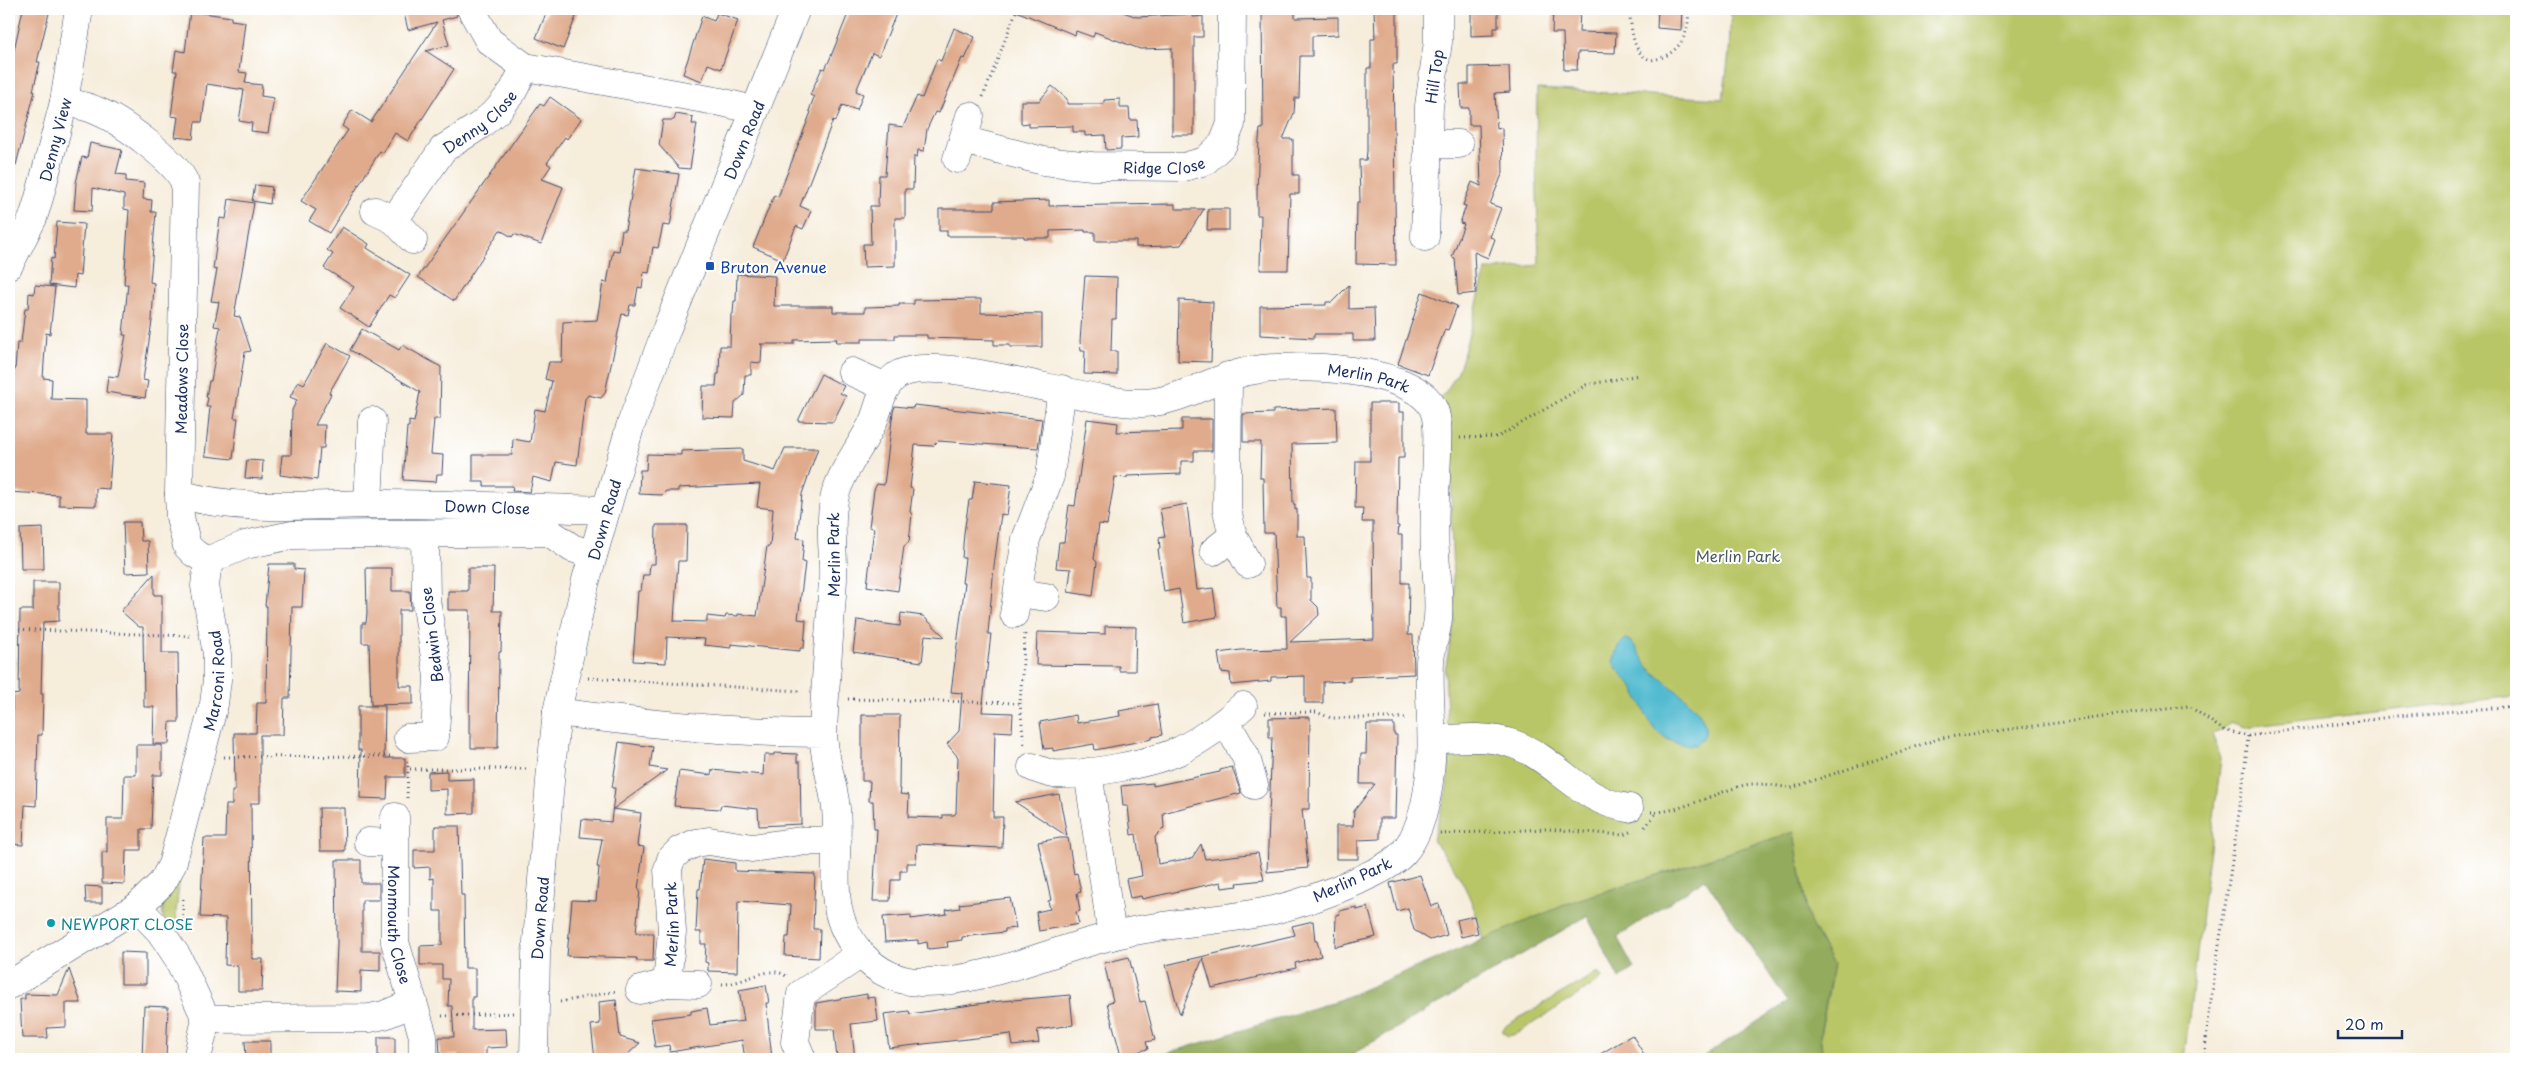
<svg xmlns="http://www.w3.org/2000/svg" width="2525" height="1068" viewBox="0 0 2525 1068" font-family="'Playpen Sans',sans-serif">
	<style>
		.green { fill: #b9c668; stroke: #6a7a63 }
		.forest { fill: #92ab5c; stroke: #566d5d }
		.water { fill: #53bbd0; stroke: #377597 }
		.building { fill: #e0ab8c }
		.lines { fill: none; stroke-linecap: round; stroke-linejoin: round }
		.minor-casing { stroke: #3c4c71; stroke-width: 29 }
		.path { stroke: #3c4c71; stroke-width: 3; stroke-dasharray: 1 4; stroke-linecap: butt }
		.minor { stroke: #fff; stroke-width: 28 }
		.transit-dot { fill: #1a4fb4; stroke: #fff; stroke-width: 2 }
		.culture-dot { fill: #0f9aa8; stroke: #fff; stroke-width: 2 }
		.labels { text-anchor: middle; dominant-baseline: central; stroke-width: 4; stroke-linejoin: round; paint-order: stroke }
		.street-label { font-size: 15px; fill: #1b2f5e; stroke: #fff }
		.transit-label { font-size: 15px; fill: #164399; stroke: #fff; text-anchor: start }
		.park-label { font-size: 15px; fill: #4a5c61; stroke: #fff }
		.culture-label { font-size: 15px; fill: #0d838f; stroke: #fff; text-anchor: start }
	</style>
	<rect width="100%" height="100%" fill="#fff"/>
	<filter id="ink" filterUnits="userSpaceOnUse"><feTurbulence type="fractalNoise" baseFrequency=".02" numOctaves="2"/><feDisplacementMap in="SourceGraphic" scale="10" xChannelSelector="R" yChannelSelector="G"/><feConvolveMatrix kernelMatrix="1 2 1 2 8 2 1 2 1" color-interpolation-filters="sRGB"/></filter>
	<filter id="wash" filterUnits="userSpaceOnUse"><feTurbulence type="fractalNoise" baseFrequency=".0096" numOctaves="4" result="noise"/><feDisplacementMap in="SourceGraphic" scale="20" xChannelSelector="R" yChannelSelector="G"/><feGaussianBlur stdDeviation="1.12" result="paint"/><feColorMatrix in="noise" values="0 0 0 0 0 0 0 0 0 0 0 0 0 0 0 0 0 1.4 0 .05"/><feComposite in="paint" operator="in"/></filter>
	<g filter="url(#wash)">
		<rect width="100%" height="100%" fill="#f6eddb"/>
		<path class="green" d="M1731 9H2516V696L2245 727 2230 722 2223 730 2213 734 2221 759 2184 1059H1823L1820 1035 1831 979 1822 944 1810 924 1807 913 1794 832 1574 901 1483 941C1474 899 1460 873 1433 840L1447 788 1449 758 1445 670 1454 623V597L1451 527 1452 431 1448 411 1441 399 1457 374 1462 360 1486 270 1539 265 1536 157 1537 89 1723 99 1729 53Z
			M180 875 176 913 181 948C156 911 157 912 180 875Z
			M1598 972 1602 977 1598 982 1516 1034 1508 1036 1503 1033V1029L1507 1025Z"/>
		<path class="forest" d="M1794 832 1807 913 1811 924 1833 965 1820 1035 1823 1059H1706L1704 1056 1788 1002 1705 879 1617 937 1634 968 1619 979 1587 916 1344 1059 1208 1057 1149 1059 1336 1001 1574 901Z"/>
		<path class="water" d="M1625 639C1636 640 1641 660 1649 668 1662 682 1711 711 1705 733 1704 738 1699 742 1696 745 1650 745 1650 716 1632 686 1626 677 1618 672 1613 662L1618 646Z"/>
		<g id="blocks">
			<path class="building" d="M23 9H50L37 62H40L33 91H35L16 165 9 164V73Z
				M403 9H455L457 16 442 20 449 45 426 51 454 69 408 141 395 133 383 153 380 151 329 233 309 221 316 210 301 201 348 130 342 126 352 110 371 122 437 22 408 30Z
				M548 9H579L563 49 536 38Z
				M850 9H898L879 56 872 53 856 91 863 94 857 110 842 105 836 121 833 120 800 206 811 211 803 229 796 226 783 260 753 247 774 195 778 197 811 112 809 111 814 97 810 95 822 68 825 69 829 61Z
				M1011 9H1115L1137 17 1193 14V17L1203 16V37H1194V135H1172V48L1140 49 1095 32 1093 37 1076 31 1075 35Z
				M1262 9H1295V18L1338 17V35L1312 36V56H1300L1299 98H1295L1294 113 1283 139H1293V175H1299V194H1290L1288 270H1260L1261 215H1257V192L1259 140 1260 129H1263Z
				M1374 9H1397V64H1393L1396 265 1356 264 1357 202H1360L1359 160H1366L1367 151V68H1371V39H1375Z
				M1471 9H1498V28H1494V35L1471 36Z
				M1553 9H1580L1579 32 1616 33 1615 53 1578 52 1577 70H1564L1563 33H1552Z
				M1658 9H1682L1681 30 1657 28Z
				M190 11 231 17V20L245 22 239 72 247 73 245 83 262 85 261 96 274 98 268 133 251 131 252 123 239 121 244 90 207 84 202 122H195L193 139 175 137 178 117 171 116 177 71H173L176 50 185 52Z
				M717 13 738 20 721 69 708 64 702 81 683 74 702 16 714 21Z
				M954 28 975 37 965 59 962 58 939 113 935 112 927 129 924 151 918 150 917 157 914 156 913 189H905V218H895V266L864 267 863 244H871L870 206H878L879 175H885L889 125 903 127 917 96 922 98 937 59 941 61Z
				M1509 66 1510 92 1495 93 1497 129 1502 128 1503 172 1490 204 1501 208 1490 237 1495 239 1488 258 1474 252 1476 293 1458 295 1455 258 1452 257 1464 224 1460 223 1466 206 1463 205 1472 182 1481 186 1479 125H1469V108H1461L1460 84H1469V67Z
				M1052 86 1067 99V104H1104V100L1120 99V108H1129L1130 120H1137L1138 137 1121 138V149L1106 150 1105 135 1085 136V132H1073V126L1029 127V123L1021 124V101H1039Z
				M550 97 581 119 567 139 565 137 547 163 551 166 542 179 563 187 541 244 514 234 512 237 500 230 454 301 418 277 540 104 544 106Z
				M676 114 693 117 692 124H697L690 169 679 168 659 145 663 120H674Z
				M90 143 122 150 116 174 126 175V181L144 183 143 199 152 200 151 212H156L150 282 154 283 152 321 143 380 148 381 145 398 106 392 108 376 118 377 126 335H123L128 284H124L129 210 124 209V195L93 188 92 211 74 210 76 183 82 157 87 158Z
				M636 168 679 174 670 226 663 225 658 248 653 247 649 273 644 272 642 288 638 287 635 305H630L628 315 622 314 605 393 601 398 588 395 585 399 577 465 556 462 552 482 533 477 530 492 512 491 513 486H484V482H473V455H512L513 439 530 442 535 409 545 411 552 381 545 379 549 362H562L563 322 597 320 603 282 607 283 613 250 619 251 622 230H625Z
				M255 185 272 187 270 204 252 201Z
				M229 199 254 203 234 316 240 317 251 351 245 352 234 418H238L233 459 205 456 210 407H206L208 398 206 397 209 381H211L220 327 214 326 219 302 211 301 217 270 213 269 220 218 226 219Z
				M1049 200V206L1175 204V209H1204L1181 245 1167 246 1136 247V241H1095V232H1085V230L1050 231V238H1024V236H947V231H939V209H994V202Z
				M1208 209H1229V230H1207Z
				M57 222 84 224 80 276 75 275 74 288 49 285 51 258 54 259Z
				M342 227 369 244 367 248 410 275 395 298 389 295 369 327 340 308 354 287 324 268 333 254 327 250Z
				M737 274 775 276 774 306H833V312H865V307L899 306V304H914V300L981 299V313L1042 314V347H1010V345H994V340L927 338V335H895V339H862V342H836L837 339 794 340V344H760L762 345 761 363 751 362V375H745L744 395 735 403 734 418 702 417 703 386H716L717 374H719L720 346H730L731 314H733L734 301H736Z
				M1085 276 1117 277 1116 319H1112L1111 351H1117V375L1084 374 1085 351H1081L1080 341Z
				M35 285 55 287 50 334 46 333 43 378 52 379 51 399 86 400V434H113L109 489 96 488V506L59 505V495L9 492V397L12 370H15L17 343H21L25 309H28L29 293 34 294Z
				M1349 285V309L1374 308 1375 341H1353V334H1314V338L1260 335V306L1326 305V302H1332Z
				M1422 292 1457 306 1448 330 1445 329 1428 375 1398 364Z
				M1179 300 1213 302 1211 362 1178 361Z
				M362 329 399 350 402 345 441 367 440 419H434L431 454 443 455 442 474H437L436 482 403 480 407 427H409V421L414 422 420 392 350 350Z
				M327 343 350 356 329 393 331 394 315 425H325L324 448H320L317 480 280 475 282 455H291L292 410 297 400 290 397 298 381 304 384Z
				M821 374 844 386 840 393 846 396 833 422 798 421Z
				M1370 403H1399V412H1404V458H1398L1397 526H1399L1398 535H1402V583H1409L1408 635H1413L1414 674 1350 677V681L1323 682V703H1305V676L1271 677V681L1231 685 1230 673 1221 672 1218 653 1241 650 1287 649 1286 616H1281V607H1277L1274 533H1264L1263 478H1260L1261 442H1243V414L1273 413V410L1336 408 1337 443 1292 444 1293 504H1295V510L1297 509V536H1305L1307 578H1311V600L1318 607 1319 615 1290 642 1374 639 1373 522H1362L1363 508H1355L1356 461H1370Z
				M914 405 1042 419 1038 448 938 441 933 446 915 445 910 488 913 489 910 512 912 514 909 542 904 546 898 591 867 586 874 528 869 527 874 490 877 484 884 485 893 412 895 406 913 408Z
				M1087 419 1118 423 1117 432 1182 430V419H1212V451H1194V461H1181V474L1127 476V478L1115 477 1107 525 1099 524 1094 559 1097 562 1093 596 1068 592 1071 569 1056 568 1059 542H1064L1069 505 1075 506Z
				M785 448H818L802 494 797 538 804 539 802 562 805 563 798 619 806 620 804 648H800V651L731 644V648L704 645 705 639 667 637 666 663 633 661 638 591H641L643 575H649L650 564H655L656 525H687L686 561H678L674 621 707 622V616L725 618 726 615 738 616V614L757 616 767 546H770L773 509 757 507 760 484 678 488V491H666L662 495 639 494 640 470H646L647 454 681 455V451L743 449V461L775 471Z
				M247 460 263 461 262 479 245 478Z
				M975 481 1011 485 1007 515 1001 514 994 566 988 634H991L982 712 1013 713 1012 732 995 731 993 817H1003L1002 848 917 844 916 863H907V871H900V880H891L890 901H873L877 829H874L873 801H869L870 781H862V715H900L899 789H901L900 794 909 795 908 817 943 818V815H954L956 813 958 757 947 744 959 731 962 693 951 692 965 583H962L965 558H962L964 533 969 500H972Z
				M1187 504 1197 590 1213 588 1217 617 1184 623 1179 589 1164 592 1158 549H1160L1159 538 1165 537 1160 509Z
				M123 522H140L141 541H148L149 572 125 573Z
				M43 528 44 569H21L20 529Z
				M269 564H294V569L304 570 302 607H292L290 698H284L283 735H260V803H251L252 959H263L262 991H238V966L225 965 226 918 200 917 204 838H225L226 805H232V791H235L234 733H256L257 703H266L267 606H265Z
				M366 568H392V591H410L411 610H399V686H413V704L371 705 369 643H362V623H366L367 613Z
				M468 568H494L493 611H502L501 652H499L498 748H471V734H469L470 610H448V591H468Z
				M154 574V595H162V653H178L179 722H170L169 744H153L154 707H144L143 627H139L121 611Z
				M33 582H59V621L43 622 41 694H43L42 735H38L36 806 25 805 23 845 9 844V713H12V695L19 694 20 610H33Z
				M901 613 923 616 945 637 925 635 922 662 853 652 857 620 900 626Z
				M1105 626 1136 627 1135 671H1119V666L1036 665 1037 632 1105 634Z
				M1157 704 1162 735 1152 737V739L1095 750 1094 744 1053 751V748L1044 749 1040 722 1076 715 1077 723 1120 716 1119 711Z
				M358 706H385L384 758H405V777H388L387 799 360 798 361 750H358Z
				M1310 717 1309 809H1302L1308 868 1267 872 1272 737H1269V718Z
				M1367 724H1394V735H1397L1395 818H1380V839L1358 840V859H1336V826H1353L1354 811 1375 784H1360L1361 754H1366Z
				M619 742 653 747 650 767 667 770 613 809 641 813 637 846 644 847 638 889H640L636 933H654L653 961H636L637 958 567 956 572 900 596 901 599 867H597L602 839 580 837 582 819 611 822 615 788H612Z
				M136 745H162V775H153L151 829H141V850H126L125 884 102 883V852H107V819H123L124 775H136Z
				M774 753 797 754V762H800L801 824 759 826 758 809 721 805 720 809 674 806 679 771 711 775 712 770 763 775 764 755H774Z
				M1232 767 1241 793 1163 813 1164 828 1155 837 1158 864 1192 858 1201 844 1205 859 1258 853 1264 880 1237 883 1238 886 1222 888 1221 882 1142 899 1141 896 1130 898 1126 879 1142 876 1136 834 1131 835 1128 806H1123L1121 786 1153 783V786L1220 772V770Z
				M447 771V780L474 779V813L447 814V789L428 790V772Z
				M1059 794 1067 836 1015 802Z
				M319 808H344L345 851H320Z
				M435 826H459L461 895H464L465 968H475V997H472V1030L506 1029 507 1047 486 1048V1059H459V1055L440 1056 439 1037H454L452 1006H448L449 979H442V965H420V946L442 945V911H434V878L430 879V867L414 868V850H435Z
				M1060 838H1068L1074 874 1077 873 1081 892 1077 893 1080 911 1076 912 1079 924 1039 931 1036 912 1050 909 1048 901 1051 900 1038 842Z
				M703 859 735 863V871L815 874 813 929H820L819 958 785 956 786 937H789L791 905 738 901 737 972 708 971V963L705 962 706 944H701V932H696L698 889H700Z
				M336 860H361V883H379V900H362V951H380V971L361 970V992L335 991 337 945Z
				M1420 875 1431 906 1439 904 1447 935 1430 940 1414 930 1408 908 1397 911 1390 883Z
				M85 886 102 887V903H86Z
				M1010 898 1016 928 1005 929V932L962 937V940L947 942 948 947 928 949 927 942 918 944V940L885 942 883 917 911 915V919L947 914 946 910 960 908 959 904Z
				M1357 907V910L1368 907 1376 937 1335 947 1336 915 1340 914 1339 911Z
				M1474 916 1478 933 1461 937 1457 920Z
				M1313 921 1315 941H1317L1321 956 1295 963 1296 968 1212 988 1203 958 1180 1015 1166 965 1295 935 1292 926Z
				M121 952 146 953V984H121Z
				M1129 957 1140 1002 1145 1001 1155 1040 1146 1042 1148 1049 1121 1056 1107 1003 1113 1001 1104 963Z
				M69 969 81 1003H66V1027L47 1028 48 1038H22L20 999H25V994L58 995Z
				M766 985 769 1003H766L772 1059H745L742 1040 670 1052 669 1045 655 1047 651 1019 691 1014V1011L707 1008 710 1025 744 1021 739 990Z
				M867 994V998L875 997 878 1021 851 1024 855 1059H837L834 1029H816V1003Z
				M1070 995 1073 1025 1037 1030 1039 1043 1013 1046 1011 1034 889 1048 884 1014 909 1011 910 1014 991 1002Z
				M616 1000 620 1037 640 1043 626 1056 595 1059 591 1025 600 1024 599 1002Z
				M144 1006 168 1007 166 1059H142Z
				M1632 1035 1647 1059H1592Z
				M378 1037H395V1057H378Z
				M245 1041H270V1059H246Z"/>
		</g>
	</g>
	<g filter="url(#ink)">
		<use href="#blocks" fill-opacity="0" stroke="#3c4c71" stroke-width="1"/>
		<g class="lines">
			<defs>
				<g id="minor">
					<path d="M471 9 489 41 525 67 721 102 754 110"/>
					<path d="M64 102C75 104 87 106 97 111 120 120 176 161 185 183L179 494 180 517 187 546 194 553 210 563"/>
					<path d="M963 140 970 116"/>
					<path d="M1428 144H1459"/>
					<path id="s1" d="M957 159 963 140 1043 161 1092 166 1184 167 1205 161 1223 144 1231 124 1232 9"/>
					<path d="M375 211 394 220 413 240"/>
					<path id="s2" d="M394 220 443 149 479 126 498 110 513 91 525 67"/>
					<path id="s3" d="M1425 237 1429 106 1438 42V9"/>
					<path id="s4" d="M9 265 33 218 39 198 64 102 79 9"/>
					<path d="M852 372 886 387"/>
					<path d="M1228 376 1227 510 1233 536 1248 564"/>
					<path id="s5" d="M179 494C241 512 303 505 367 504 446 503 526 508 605 510"/>
					<path d="M368 504 372 421"/>
					<path d="M1214 551 1233 536"/>
					<path d="M1018 593 1046 597"/>
					<path d="M1014 614 1026 539 1050 476 1062 389"/>
					<path id="s6" d="M557 712C646 724 733 733 823 733 825 682 830 631 833 579 834 551 828 519 836 492 844 467 861 447 872 424 880 408 880 388 896 376 936 349 1090 406 1144 403 1182 401 1213 378 1249 371 1289 363 1415 365 1434 410 1439 423 1437 440 1437 453 1436 486 1433 520 1435 552 1436 574 1440 595 1438 618 1437 632 1431 646 1430 661 1428 701 1435 741 1429 781 1426 805 1420 834 1403 853 1391 866 1373 873 1357 881 1330 893 1302 903 1274 910 1220 922 1165 922 1111 936 1050 951 984 983 920 982 898 982 877 971 862 955 821 910 841 862 836 808 833 783 824 759 823 733"/>
					<path d="M1226 722 1246 757 1254 785"/>
					<path d="M408 738 435 737 438 676 426 600 425 535"/>
					<path d="M1432 740C1460 738 1489 735 1516 745 1558 761 1581 802 1629 808"/>
					<path d="M1032 767C1039 770 1046 773 1054 774 1085 776 1153 763 1181 750 1204 738 1224 724 1243 706"/>
					<path d="M1088 772 1112 936"/>
					<path id="s7" d="M395 817V942L423 1036V1059"/>
					<path d="M368 842 394 843"/>
					<path d="M137 907 160 931 178 958 206 1019 197 1059"/>
					<path id="s8" d="M667 983 672 932 668 869 671 859 680 850 696 843 709 841 752 848 801 841H837"/>
					<path id="s9" d="M9 985 137 907 162 883 172 865 214 704 217 680V654L205 586 207 569 214 558 245 545 292 535 549 532 572 548 593 555"/>
					<path d="M640 990 667 983 698 984"/>
					<path d="M206 1019 370 1018 384 1015 413 1003"/>
					<path id="s10" d="M534 1059 536 954 551 769 557 712 586 580 630 427 667 328 796 9"/>
					<path d="M802 1059 795 1042 801 994 861 954"/>
				</g>
			</defs>
			<use href="#minor" class="minor-casing"/>
			<path class="path" d="M1629 9C1632 27 1631 54 1651 60 1678 57 1691 33 1688 9
				M983 97 1017 9
				M1460 438 1498 437 1586 385 1639 375
				M9 629 190 636
				M588 678 801 691
				M848 699 1020 703 1025 634
				M1020 703 1024 745
				M1265 713 1316 712 1331 718H1408
				M224 757 393 756
				M408 761V769H527
				M407 798 408 769
				M1651 812C1680 813 1716 792 1745 785 1760 782 1776 786 1791 788L1941 738 2189 706 2223 730 2248 736 2397 716 2516 706
				M1645 827 1657 812
				M1440 834 1547 829 1623 835 1630 832
				M183 920V897
				M722 984C743 985 769 963 786 976
				M560 1002 617 991
				M442 1016 513 1013
				M2204 1059C2215 951 2238 844 2248 736"/>
			<use href="#minor" class="minor"/>
		</g>
	</g>
	<rect class="transit-dot" x="705" y="261" width="10" height="10" rx="2.5"/>
	<circle class="culture-dot" cx="51" cy="923" r="5"/>
	<g class="labels">
		<g class="street-label">
			<text stroke="none"><textPath href="#s3" startOffset="161">Hill Top</textPath></text>
			<text stroke="none"><textPath href="#s2" startOffset="132">Denny Close</textPath></text>
			<text stroke="none"><textPath href="#s4" startOffset="134">Denny View</textPath></text>
			<text stroke="none"><textPath href="#s10" startOffset="951">Down Road</textPath></text>
			<text stroke="none"><textPath href="#s1" startOffset="224">Ridge Close</textPath></text>
			<text transform="translate(181 379) rotate(-89)">Meadows Close</text>
			<text stroke="none"><textPath href="#s6" startOffset="1124">Merlin Park</textPath></text>
			<text stroke="none"><textPath href="#s5" startOffset="309">Down Close</textPath></text>
			<text stroke="none"><textPath href="#s10" startOffset="546">Down Road</textPath></text>
			<text stroke="none"><textPath href="#s6" startOffset="446">Merlin Park</textPath></text>
			<text transform="translate(431 635) rotate(-97)">Bedwin Close</text>
			<text stroke="none"><textPath href="#s9" startOffset="395">Marconi Road</textPath></text>
			<text transform="translate(1352 879) rotate(-25)">Merlin Park</text>
			<text stroke="none"><textPath href="#s10" startOffset="141">Down Road</textPath></text>
			<text stroke="none"><textPath href="#s7" startOffset="108">Monmouth Close</textPath></text>
			<text stroke="none"><textPath href="#s8" startOffset="59">Merlin Park</textPath></text>
		</g>
		<g class="transit-label">
			<text x="720" y="266">Bruton Avenue</text>
		</g>
		<g class="park-label">
			<text x="1738" y="555">Merlin Park</text>
		</g>
		<g class="culture-label">
			<text x="61" y="923">NEWPORT CLOSE</text>
		</g>
	</g>
	<rect width="2525" height="1068" fill="none" stroke="#fff" stroke-width="30"/>
	<path d="M2338 1030v8h64v-8" fill="none" stroke="#1b2f5e" stroke-width="2.5"/>
	<text x="2345" y="1030" font-size="15" fill="#1b2f5e" stroke="#ffffff" stroke-width="4" paint-order="stroke">20 m</text>
</svg>
